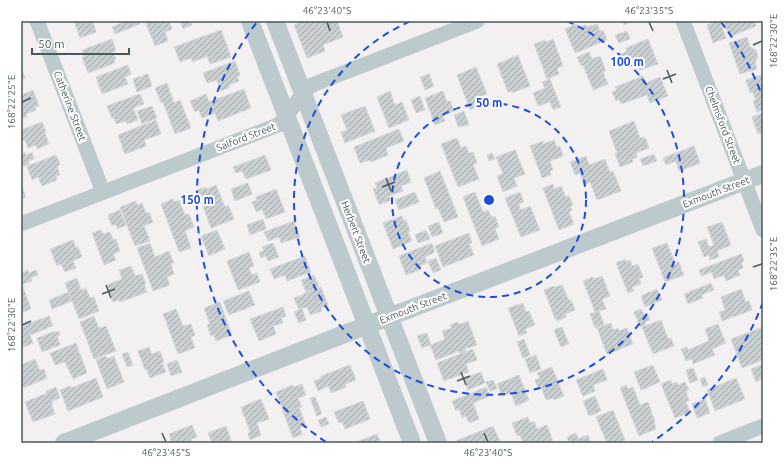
<svg xmlns="http://www.w3.org/2000/svg" width="784" height="464" viewBox="0 0 784 464" font-family="Ubuntu,sans-serif">
	<style>
		.building { fill: url(#building-hatch); stroke: #d5d8dc }
		.lines { fill: none; stroke-linecap: round; stroke-linejoin: round }
		.minor { stroke: #bcc9cd; stroke-width: 15 }
		.tertiary { stroke: #bcc9cd; stroke-width: 18 }
		.ticks { fill: none; stroke: #49595d; stroke-width: 1.5 }
		.ring { fill: none; stroke: #1d4ed8; stroke-width: 2; stroke-dasharray: 7 5 }
		.labels { text-anchor: middle; dominant-baseline: central; stroke-width: 4; stroke-linejoin: round; paint-order: stroke }
		.street-label { font-size: 10px; fill: #49595d; stroke: #fff }
		.centre { fill: #1d4ed8; stroke: #fff; stroke-width: 2 }
		.ring-label { font-size: 12px; text-anchor: middle; font-weight: bold; fill: #1d4ed8; stroke: #fff; stroke-width: 4; stroke-linejoin: round; paint-order: stroke }
		.neatline { fill: none; stroke: #49595d; stroke-width: 1.5 }
		.ticks-label { font-size: 10px; text-anchor: middle; fill: #49595d }
	</style>
	<defs>
		<pattern id="building-hatch" width="6" height="6" patternUnits="userSpaceOnUse"><rect width="6" height="6" fill="#cacfd2"/><path d="M-1 1l2-2M0 6l6-6M5 7l2-2" fill="none" stroke="#a6abae"/></pattern>
	</defs>
	<rect width="100%" height="100%" fill="#f3f0f1"/>
	<path class="building" d="M74 21H95L93 22 96 32 80 38Z
		M126 21H139L140 24 115 34 112 27Z
		M145 21H169L172 29 165 32 168 41 155 46Z
		M180 21H195L191 23 192 25 183 29Z
		M304 21H337L343 37 323 45 325 51 307 58 294 25Z
		M622 21H633L624 25Z
		M717 21H720L726 38 713 43 707 25Z
		M723 21H754L756 26 730 37Z
		M577 24 578 28 586 25 587 27 597 24 600 31 603 30 607 40 575 53 565 29Z
		M221 30 231 57 210 64 207 56 193 62 191 58 180 62 174 47Z
		M627 31 630 39 619 43 615 35Z
		M747 37 750 47 756 50 758 57 755 62 757 69 740 74 729 43Z
		M112 39 116 51 113 52 116 59 114 60 115 63 88 73 82 57H84L82 50Z
		M553 39 563 66 557 68 559 74 547 79 534 44 545 40 546 42Z
		M648 39 658 64 640 70 637 61 625 65 621 54 627 51 626 48Z
		M589 52 592 59 600 56 606 71 603 72 608 84 593 90 583 65 581 66 577 57Z
		M518 55 530 86 512 93 511 91 508 92 497 64Z
		M235 61 240 75 237 77 239 81 229 85 230 87 221 91 217 80 207 83 203 73Z
		M21 62 23 68 22 69 25 78 21 80Z
		M128 65 131 74 125 77 128 84 102 94 96 77Z
		M476 67 487 94 478 97 481 105 470 110 457 75Z
		M148 74 152 86 137 92 133 79Z
		M429 74 434 86 425 90 420 77Z
		M761 75 763 80V109L757 112 753 101 756 100 753 92 750 93 746 80Z
		M643 76 646 83 660 77 668 96 650 103 647 95 621 104 619 99 616 101 612 92 617 90 615 87Z
		M550 79 561 107 553 110 550 102 538 106 533 93 545 88 542 82Z
		M167 83 174 103 180 100 191 128 175 134 163 102 161 103 155 88Z
		M244 89 251 108 218 121 215 113 202 118 199 110 195 112 190 101 206 94 209 102Z
		M33 90 39 106 35 107 36 110 26 114 27 117 21 119V95Z
		M390 91 395 105 402 102 409 120 389 128 377 97Z
		M443 91 447 102 450 101 454 111 443 116 445 121 435 125 425 98Z
		M140 94 144 104 133 108 138 120 127 124 126 121 116 124 114 118H112L107 106Z
		M420 96 425 110 416 113 411 100Z
		M152 106 157 118 142 124 137 111Z
		M365 106 375 131 345 143 341 132 347 130 341 115Z
		M464 111 469 125 458 127 454 115Z
		M763 113V133L758 134 752 117Z
		M156 120 161 134 144 140 146 146 125 154 118 135Z
		M634 121 640 138 645 137 649 148 636 153 637 157 632 159 633 162 620 167 615 154 617 153 609 131Z
		M42 122 46 132 45 133 49 144 37 149 36 145 28 148 25 140 21 141V130Z
		M399 129 404 141 386 148 388 155 371 162 370 160 360 163 354 147Z
		M457 138 461 148 466 146 469 153 473 152 477 163 473 165 479 179 458 187 441 144Z
		M554 140 557 147 560 146 563 156 550 161 553 170 550 171 551 175 542 178 530 146 543 141V144Z
		M694 146 700 163 679 171 676 161 666 165 663 158Z
		M515 150 525 174 514 178 517 186 503 192 497 176 503 174 496 157Z
		M25 152 26 155 32 152 34 159 28 161 29 164 21 167V154Z
		M492 153 495 159 489 161 487 155Z
		M654 154 657 161 643 166 640 159Z
		M56 155 60 165 57 166 60 175 56 176 57 180 42 186 38 177 32 180 27 166Z
		M265 155 271 170 246 179 242 171 236 173 233 167Z
		M586 156 589 165 605 159 610 172 613 171 621 191 597 200 590 182 584 185 580 173 575 175 570 162Z
		M407 170 411 182 401 186 403 191 389 196 391 200 379 205 373 189 377 188 375 183Z
		M440 171 458 217 444 222 438 208 436 209 424 178Z
		M248 183 252 194 235 201 231 189Z
		M21 184 26 197 21 199Z
		M553 184 554 189 561 186 566 197 569 196 573 205 571 206 572 211 569 212 574 224 559 230 543 188Z
		M216 185 225 207 228 205 234 219 211 228 197 190 206 187 207 189Z
		M276 189 285 212 266 219 262 209 256 212 252 202 257 200 256 197Z
		M415 192 419 202 399 210 395 200Z
		M475 192 483 212 488 210 491 217 495 216 499 227 495 229 499 239 482 246 463 197Z
		M520 192 524 202 519 204 521 210 530 206 540 230 521 237 505 198Z
		M173 199 174 202 179 200 185 215 189 214 194 227 185 231 191 248 179 252 161 204Z
		M136 201 137 205 142 203 146 213 149 212 153 222 144 226 150 241 135 246 120 207Z
		M120 210 126 225 117 229 116 224 112 226 108 215Z
		M402 216 404 221 406 220 410 231 408 232 412 241 393 249 383 223Z
		M263 219 266 229 250 235 247 225Z
		M294 221 300 237 281 243 279 237 268 241 264 232Z
		M439 222 443 233 432 237 428 226Z
		M722 222 731 245 717 251 719 257 710 260 709 255 704 257 698 242 706 239 709 247 714 245 707 227Z
		M101 230 103 234 110 232 113 240 116 239 120 251 113 254 116 260 104 265 92 233Z
		M217 230 225 249 209 256 201 236Z
		M426 230 430 239 418 243 415 235Z
		M469 233 472 243 469 244 474 255 443 267 435 246Z
		M73 240 76 248 78 247 82 257 73 261 76 268 65 272 61 264 57 266 50 249Z
		M150 243 155 257 169 251 174 263 171 264 174 274 167 277 170 285 153 291 137 248Z
		M273 243 279 257 268 261 266 256 261 258 259 252 264 251 262 247Z
		M432 243 435 252 425 257 427 263 419 266 420 270 406 275 399 256Z
		M667 243 675 263 679 262 684 275 665 282 652 248Z
		M249 252 254 266 249 268 252 275 257 273 260 282 238 290 227 261Z
		M741 254 744 261 741 263 743 268 738 270 740 275 726 281 724 275 714 279 712 272 701 276 699 270Z
		M305 256 311 272 287 281 285 275 274 279 270 269Z
		M436 258 441 270 433 273 428 261Z
		M625 259 626 262 630 260 632 266 638 264 643 277 639 279 641 284 632 287 634 291 628 293 616 263Z
		M131 266 135 276 142 274 146 284 144 285 147 292 120 302 119 300 113 302 107 285 122 279 119 270Z
		M28 270 29 273 36 270 38 275 31 278 32 281 21 285V273Z
		M314 275 319 287 306 292 301 280Z
		M602 276 610 296 602 299 606 309 599 311 604 324 595 328 590 314 595 312 583 281 593 277 594 279Z
		M77 278 81 290 86 288 90 298 94 297 99 311 79 319 65 283Z
		M711 283 714 290 701 295 703 298 688 304 684 294Z
		M562 285 569 300H571L575 310 565 314 566 317 557 321 556 319H555L544 290 554 286 555 287Z
		M23 287 31 309 21 313V288Z
		M321 287 328 305 321 308 322 311 310 315 307 307 302 309 306 320 299 323 294 312 299 310 294 298Z
		M657 289 662 300 645 307 641 296Z
		M741 289 746 302 749 301 752 310 722 321 719 312 725 310 721 297Z
		M249 291 255 305 229 315 223 301Z
		M69 292 72 301 52 309 49 300Z
		M220 302 232 335 216 341 214 335 211 336 207 325 210 324 204 308Z
		M523 303 526 312 529 311 535 325 525 329 527 333 519 336 508 308Z
		M283 307 286 316 281 318 283 323 273 326 276 334 259 341 250 319Z
		M176 309 183 326 191 324 195 335 191 337 195 348 178 354 163 314Z
		M641 309 644 314 647 313 650 320 645 322 646 324 640 327 634 312Z
		M49 316 53 326 30 335 33 343 21 348V326Z
		M94 316 99 328 106 326 116 351 94 359 80 322Z
		M661 320 668 339 671 338 674 346 653 354 642 327Z
		M468 321 477 345 465 349 466 351 460 354 459 351 436 360 430 345 422 348 417 336 427 333 431 345 445 339 442 331 452 328 450 325 458 322 459 325Z
		M611 323 613 330 618 328 619 331 627 328 633 344 607 354 597 328Z
		M718 324 726 343 712 349 715 355 693 364 692 359 686 361 681 349 687 347 688 350 709 341 705 329Z
		M562 327 569 344 561 347 554 330Z
		M763 327V360L742 368 731 339Z
		M55 331V333L59 331 60 335 57 336 60 345 42 352 37 338Z
		M524 339 530 355 523 358 517 342Z
		M76 343 87 373 73 379 65 362 55 365 50 353Z
		M149 347 152 354 160 351 164 362 162 363 166 372 150 378 146 369 145 370 138 351Z
		M473 349 477 360 466 364 469 372 444 381 437 363Z
		M128 352 133 365 127 367 122 354Z
		M536 355 541 369 530 373 525 359Z
		M106 356 107 359 114 356 124 382 107 389 96 360Z
		M35 359 40 370 44 369 47 378 23 388 21 383V365Z
		M177 360 182 372 171 376 167 364Z
		M763 364V383L762 379 756 382 751 369Z
		M350 365 356 380 345 384 346 387 331 393 329 386 318 391 314 381 321 378V376Z
		M653 365 660 382 641 390 634 372Z
		M552 367 564 396 554 400 553 398 546 400 541 387 538 388 535 380 540 378 537 373Z
		M693 368 698 380 690 383 686 370Z
		M603 369 607 380 593 385 595 391 583 396 576 380Z
		M481 372 485 383 468 390 464 378Z
		M519 375 529 400 516 406 511 393 502 396 497 384Z
		M705 377 708 385 703 387 700 379Z
		M96 378 103 397 68 411 60 390 70 386 71 388Z
		M736 378 745 399 715 411 707 390Z
		M493 380 497 389 490 391 486 382Z
		M671 380 672 384 677 382 678 385 685 382 689 390 686 391 689 401 686 402 690 412 675 418 661 384Z
		M302 384 306 395 298 398 302 407 299 408 306 425 300 428 302 434 293 438 276 392 293 385 294 387Z
		M626 385 628 389 633 387 640 405 648 402 655 422H654L656 429 639 436 620 388Z
		M56 387 60 398 52 401 53 403 51 404 55 414 33 422 25 402 47 393 46 391Z
		M486 387 490 396 473 403 479 419 469 423 466 416 462 418 459 409 456 411 452 401Z
		M595 396 601 411 589 416 583 401Z
		M315 397 322 414 317 416 310 398Z
		M261 399 269 419 257 423 261 435 250 440 248 433 250 432 241 407Z
		M705 399 710 413 697 418 692 404Z
		M363 401 370 419 345 429 342 422 339 423 334 412Z
		M613 410 625 440 617 443H607L596 417Z
		M326 417 329 424 321 427 318 420Z
		M528 417 530 423 534 421 537 429 547 425 553 442 523 443 520 435 517 436 512 423Z
		M192 425 197 437 191 439 192 443H172L169 434Z
		M226 426 232 443H212L208 433Z
		M493 426 501 443H457L456 441Z
		M576 433 578 439 588 435 591 443H569L567 437Z
		M377 434 381 443H353H354Z"/>
	<g class="lines">
		<path class="minor" d="M37 21 103 192
			M683 21 763 230
			M21 224 278 125C292 114 297 95 312 85L477 21
			M720 443 763 426"/>
		<path class="tertiary" d="M250 21 412 443
			M275 21 438 443
			M64 443 347 333 763 174"/>
	</g>
	<path class="ticks" d="M327 22 330 31M649 22 653 31M753 45 762 41M667 70 672 83M663 79 676 74M22 102 31 98M386 178 391 191M382 187 395 182M753 267 762 264M106 285 111 298M102 294 115 289M22 325 31 321M461 372 466 385M457 381 470 376M162 433 166 442M484 433 488 442"/>
	<g class="ring">
		<circle cx="489" cy="200" r="97"/>
		<path d="M567 21A195 195 0 1 1 411 21"/>
		<path d="M763 302A292 292 0 0 1 652 442M326 442A292 292 0 0 1 257 22M721 22A292 292 0 0 1 763 98"/>
	</g>
	<g class="labels">
		<g class="street-label">
			<text transform="translate(70 106) rotate(69)">Catherine Street</text>
			<text transform="translate(723 125) rotate(69)">Chelmsford Street</text>
			<text transform="translate(246 137) rotate(-21)">Salford Street</text>
			<text transform="translate(716 192) rotate(-21)">Exmouth Street</text>
			<text transform="translate(356 232) rotate(69)">Herbert Street</text>
			<text transform="translate(413 308) rotate(-21)">Exmouth Street</text>
		</g>
	</g>
	<circle cx="489" cy="200" r="6" class="centre"/>
	<g class="ring-label">
		<text x="627" y="66">100 m</text>
		<text x="489" y="107">50 m</text>
		<text x="197" y="204">150 m</text>
	</g>
	<rect width="784" height="464" fill="none" stroke="#ffffff" stroke-width="44"/>
	<path d="M32 48v6h97v-6" fill="none" stroke="#49595d" stroke-width="2"/>
	<text x="38" y="48" font-size="12" fill="#49595d" stroke="#ffffff" stroke-width="3" paint-order="stroke">50 m</text>
	<rect x="22" y="22" width="740" height="420" class="neatline"/>
	<g class="ticks-label">
		<text x="327" y="14">46°23'40"S</text>
		<text x="649" y="14">46°23'35"S</text>
		<text transform="translate(773 41) rotate(-90)" y="4">168°22'30"E</text>
		<text transform="translate(11 102) rotate(-90)" y="4">168°22'25"E</text>
		<text transform="translate(773 264) rotate(-90)" y="4">168°22'35"E</text>
		<text transform="translate(11 325) rotate(-90)" y="4">168°22'30"E</text>
		<text x="166" y="456">46°23'45"S</text>
		<text x="488" y="456">46°23'40"S</text>
	</g>
</svg>
